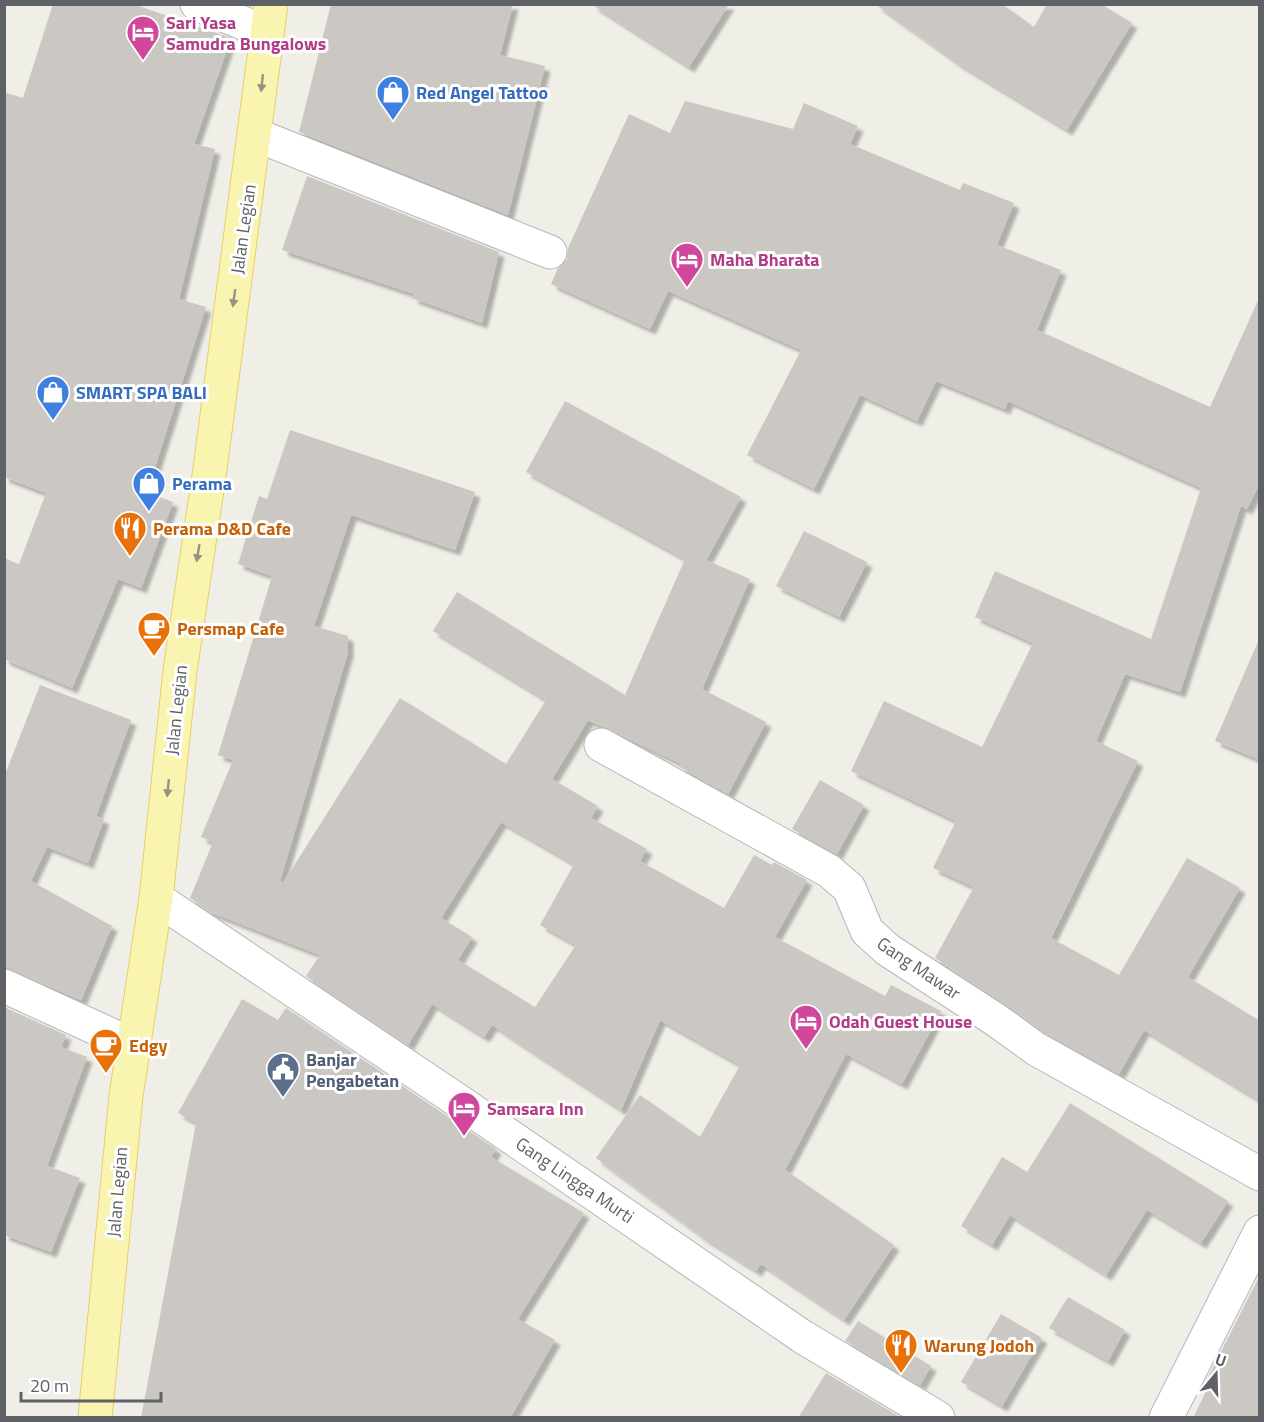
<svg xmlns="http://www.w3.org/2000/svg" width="1264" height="1422" viewBox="0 0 1264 1422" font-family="'Titillium Web',sans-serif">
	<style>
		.building { fill: #cbc8c4; fill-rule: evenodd; filter: url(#shadow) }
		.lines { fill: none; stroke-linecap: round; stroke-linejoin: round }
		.minor-casing { stroke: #b4b6ba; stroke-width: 35 }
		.major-casing { stroke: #e9cf66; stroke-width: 35 }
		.minor { stroke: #fff; stroke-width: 33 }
		.major { stroke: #faf4b1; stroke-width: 33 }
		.oneway { fill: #959480 }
		.labels { text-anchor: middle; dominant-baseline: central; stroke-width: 6; stroke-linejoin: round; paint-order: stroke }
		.hotel-label { font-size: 18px; font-weight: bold; fill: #b23c85; stroke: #fff; text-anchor: start }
		.shop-label { font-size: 18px; font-weight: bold; fill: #366cbe; stroke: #fff; text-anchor: start }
		.street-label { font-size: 18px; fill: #5e6166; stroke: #fff }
		.food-label { font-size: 18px; font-weight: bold; fill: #c56008; stroke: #fff; text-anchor: start }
		.service-label { font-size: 18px; font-weight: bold; fill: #4e5e75; stroke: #fff; text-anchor: start }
	</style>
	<defs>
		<filter id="shadow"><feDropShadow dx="5.5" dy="5.5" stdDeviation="1.5" flood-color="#0004"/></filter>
	</defs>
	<rect width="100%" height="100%" fill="#efeee7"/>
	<path class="building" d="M53 4H133L231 38 194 144 215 149 179 299 206 307 147 492 173 502 141 588 118 579 72 688 4 659V558L19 564 46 493 4 477V92L23 98Z
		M331 4H513L500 55 545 66 508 215 299 132Z
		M591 4H729L689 67Z
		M875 4H1002L1034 27 1047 4H1101L1132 23 1067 130 959 64Z
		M685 101 793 129 804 103 858 126 850 144 960 190 963 183 1014 203 997 245 1061 270 1037 330 1210 407 1260 296V483L1247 509 1241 506 1180 692 1125 674 1096 741 1138 761 1051 938 1119 975 1187 858 1240 888 1188 977 1260 1021V1101L1144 1030 1119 1074 1046 1033 935 958 974 887 933 868 956 821 851 771 884 701 982 747 1033 643 975 617 995 571 1151 639 1201 488 1008 401 1005 409 936 381 917 421 860 395 814 489 747 455 801 350 668 291 650 329 551 284 558 268 567 259 568 248 629 114 670 133Z
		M307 176 499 252 482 323 412 298 414 294 282 250Z
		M565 401 741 497 706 560 750 579 702 689 766 722 728 794 680 767 682 764 588 720 552 779 598 806 591 818 647 849 640 861 724 908 754 855 772 865 774 862 807 880 775 937 885 996 891 985 941 1011 902 1084 846 1054 785 1170 894 1245 844 1320 761 1264 756 1271 704 1238 596 1158 640 1095 700 1137 740 1065 660 1020 621 1110 492 1025 484 1037 432 1004 408 1045 306 976 320 955 210 912 190 898 213 842 201 837 233 760 218 755 272 576 238 564 259 496 267 499 290 430 475 492 455 550 351 515 314 626 348 636V652L280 881 283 883 400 698 506 764 546 700 433 631 457 592 625 695 685 559 526 472ZM501 822 574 864 540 925 576 945 535 1007 458 960 472 937 441 918Z
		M804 531 867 562 839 617 776 586Z
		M1260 637V760L1215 741Z
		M40 685 131 720 96 816 104 819 88 863 47 847 31 881 112 926 81 1000 4 968V777Z
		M820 780 864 805 837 854 792 829Z
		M242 999 278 1020 286 1008 496 1149 491 1157 584 1213 518 1319 555 1340 510 1418H141L196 1123 178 1113Z
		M4 1007 66 1035 61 1047 87 1057 47 1166 80 1178 51 1252 4 1235Z
		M1070 1103 1228 1201 1201 1243 1147 1210 1106 1275 1010 1215 992 1245 961 1226 1002 1157 1027 1172Z
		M1260 1275V1418H1193L1211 1381 1207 1379Z
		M1068 1297 1125 1330 1108 1361 1049 1328Z
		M1001 1314 1042 1338 1002 1406 961 1382Z
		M858 1321 931 1366 920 1385 845 1341Z
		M826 1373 900 1417 798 1418Z"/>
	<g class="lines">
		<defs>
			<path id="minor" d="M197 4 267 33
				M256 135 550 252
				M601 745 829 871 849 888 867 931 888 950 996 1020 1036 1049 1260 1174
				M156 898 460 1102 803 1337 938 1418
				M4 986 133 1045
				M1166 1418 1260 1232"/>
			<path id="major" d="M95 1418 126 1096 156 898 180 671 210 469 271 4"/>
		</defs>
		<use href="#minor" class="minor-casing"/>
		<use href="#major" class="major-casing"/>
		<use href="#minor" class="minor"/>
		<use href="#major" class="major"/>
	</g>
	<defs><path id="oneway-solid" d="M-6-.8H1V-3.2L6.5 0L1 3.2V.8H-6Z" transform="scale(1.5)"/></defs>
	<g class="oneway">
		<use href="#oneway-solid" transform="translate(262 83) rotate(96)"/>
		<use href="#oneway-solid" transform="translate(234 298) rotate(98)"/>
		<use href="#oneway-solid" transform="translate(198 553) rotate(99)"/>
		<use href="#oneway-solid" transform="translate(168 788) rotate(96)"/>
	</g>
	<defs>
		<symbol id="hotel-pin" viewBox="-11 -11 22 30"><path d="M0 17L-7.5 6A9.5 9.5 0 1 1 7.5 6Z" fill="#d1479c" stroke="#fff"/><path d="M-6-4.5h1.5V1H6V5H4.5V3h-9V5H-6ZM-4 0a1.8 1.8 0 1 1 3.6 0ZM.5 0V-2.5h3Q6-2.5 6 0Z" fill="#fff"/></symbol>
		<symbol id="shop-pin" viewBox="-11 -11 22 30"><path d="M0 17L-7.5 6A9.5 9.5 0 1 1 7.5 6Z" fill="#3f7fe0" stroke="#fff"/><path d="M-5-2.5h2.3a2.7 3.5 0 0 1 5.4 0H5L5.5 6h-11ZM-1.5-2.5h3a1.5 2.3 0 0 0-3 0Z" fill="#fff"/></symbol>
		<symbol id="restaurant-pin" viewBox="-11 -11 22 30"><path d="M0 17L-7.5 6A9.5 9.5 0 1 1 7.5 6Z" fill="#e8710a" stroke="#fff"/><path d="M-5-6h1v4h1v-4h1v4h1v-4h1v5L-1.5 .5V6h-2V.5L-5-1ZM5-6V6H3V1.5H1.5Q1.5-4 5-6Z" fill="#fff"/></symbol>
		<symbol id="cafe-pin" viewBox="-11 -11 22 30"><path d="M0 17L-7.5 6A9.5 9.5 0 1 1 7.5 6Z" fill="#e8710a" stroke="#fff"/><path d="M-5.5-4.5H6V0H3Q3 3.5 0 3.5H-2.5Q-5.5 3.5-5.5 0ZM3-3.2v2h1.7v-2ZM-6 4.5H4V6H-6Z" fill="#fff"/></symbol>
		<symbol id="civic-pin" viewBox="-11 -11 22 30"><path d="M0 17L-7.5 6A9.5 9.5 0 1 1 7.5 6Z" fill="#5c6f8a" stroke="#fff"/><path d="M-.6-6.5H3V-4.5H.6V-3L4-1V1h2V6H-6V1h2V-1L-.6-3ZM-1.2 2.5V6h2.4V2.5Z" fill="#fff"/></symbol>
	</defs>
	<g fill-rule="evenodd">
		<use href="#hotel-pin" x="124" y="13" width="38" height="52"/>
		<use href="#shop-pin" x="374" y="73" width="38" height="52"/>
		<use href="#hotel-pin" x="668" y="240" width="38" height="52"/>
		<use href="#shop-pin" x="34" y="373" width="38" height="52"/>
		<use href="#shop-pin" x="130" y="464" width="38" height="52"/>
		<use href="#restaurant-pin" x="111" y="509" width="38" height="52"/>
		<use href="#cafe-pin" x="135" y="609" width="38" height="52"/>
		<use href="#hotel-pin" x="787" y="1002" width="38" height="52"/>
		<use href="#cafe-pin" x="87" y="1026" width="38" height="52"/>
		<use href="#civic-pin" x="264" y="1050" width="38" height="52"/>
		<use href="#hotel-pin" x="445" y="1089" width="38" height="52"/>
		<use href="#restaurant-pin" x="882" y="1326" width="38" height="52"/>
	</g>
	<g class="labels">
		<g class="hotel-label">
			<text x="166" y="22">Sari Yasa<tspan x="166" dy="21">Samudra Bungalows</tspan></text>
			<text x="710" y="259">Maha Bharata</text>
			<text x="829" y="1021">Odah Guest House</text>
			<text x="487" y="1108">Samsara Inn</text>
		</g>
		<g class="shop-label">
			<text x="416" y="92">Red Angel Tattoo</text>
			<text x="76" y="392">SMART SPA BALI</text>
			<text x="172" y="483">Perama</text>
		</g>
		<g class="street-label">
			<text transform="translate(243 229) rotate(-82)">Jalan Legian</text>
			<text transform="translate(176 710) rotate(-84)">Jalan Legian</text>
			<text transform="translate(919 968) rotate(34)">Gang Mawar</text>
			<text transform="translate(575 1180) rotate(34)">Gang Lingga Murti</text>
			<text transform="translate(117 1192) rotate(-85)">Jalan Legian</text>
		</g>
		<g class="food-label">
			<text x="153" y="528">Perama D&amp;D Cafe</text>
			<text x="177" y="628">Persmap Cafe</text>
			<text x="129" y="1045">Edgy</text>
			<text x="924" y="1345">Warung Jodoh</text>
		</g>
		<g class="service-label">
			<text x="306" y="1059">Banjar<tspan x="306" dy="21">Pengabetan</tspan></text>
		</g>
	</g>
	<rect width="1264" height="1422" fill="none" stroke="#5e6166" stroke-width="12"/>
	<g transform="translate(1216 1374) rotate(19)" stroke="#ffffff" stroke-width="4.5" paint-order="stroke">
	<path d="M0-4.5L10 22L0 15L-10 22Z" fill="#5e6166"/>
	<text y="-9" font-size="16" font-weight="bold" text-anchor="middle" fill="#5e6166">U</text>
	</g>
	<path d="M21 1392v9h140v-9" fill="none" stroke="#5e6166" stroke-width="3"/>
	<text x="30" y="1392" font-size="18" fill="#5e6166" stroke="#ffffff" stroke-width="4.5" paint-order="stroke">20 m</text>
</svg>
